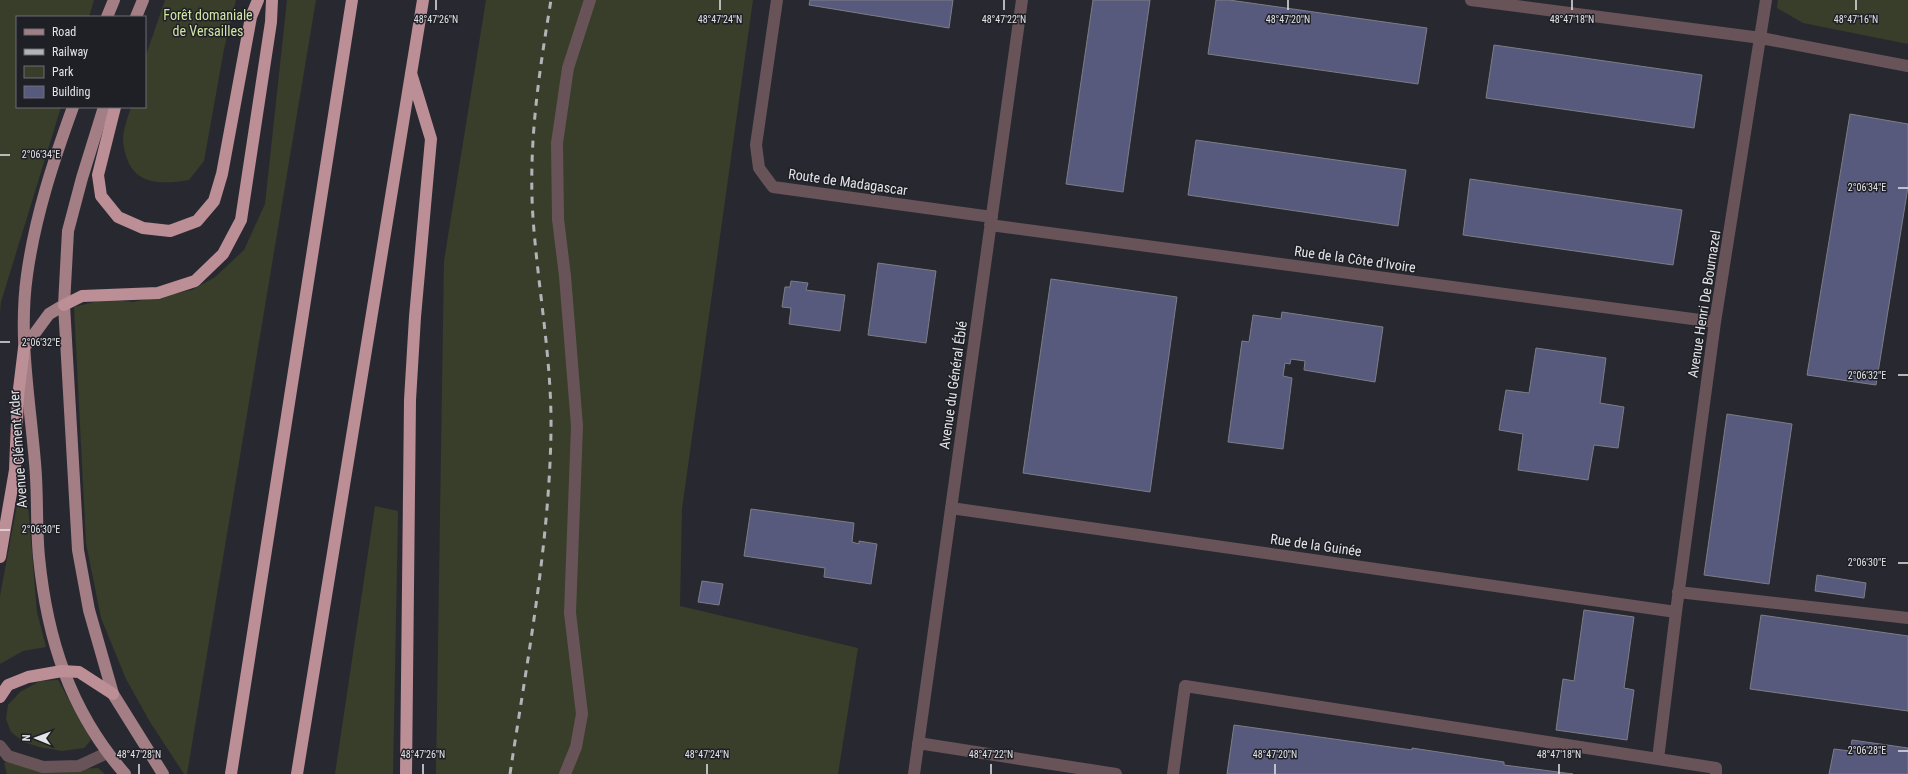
<svg xmlns="http://www.w3.org/2000/svg" width="1908" height="774" viewBox="0 0 1908 774" font-family="'Roboto Condensed',sans-serif">
	<style>
		.green { fill: #383e29 }
		.building { fill: #585a7d; stroke: #7c7d85 }
		.lines { fill: none; stroke-linecap: round; stroke-linejoin: round }
		.minor { stroke: #685458; stroke-width: 12 }
		.major { stroke: #a47e85; stroke-width: 12 }
		.highway { stroke: #bc8e96; stroke-width: 12 }
		.rail { stroke: #b2b3b8; stroke-width: 3; stroke-dasharray: 7 7; stroke-linecap: butt }
		.ticks { fill: none; stroke: #e3e4e8; stroke-width: 1.5 }
		.labels { text-anchor: middle; dominant-baseline: central; stroke-width: 3; stroke-linejoin: round; paint-order: stroke }
		.park-label { font-size: 14px; fill: #d0e5a4; stroke: #1f1f26 }
		.street-label { font-size: 14px; fill: #e3e4e8; stroke: #1f1f26 }
		.ticks-label { font-size: 10px; text-anchor: middle; fill: #e3e4e8; stroke: #1f1f26; stroke-width: 3; stroke-linejoin: round; paint-order: stroke }
	</style>
	<rect width="100%" height="100%" fill="#282930"/>
	<path class="green" d="M0 0H94L89 17H17V107H61L1 302 0 313Z
		M165 0H236L224 49 204 161 189 180C153 186 127 183 123 140 123 130 128 117 131 107H145V58Z
		M287 0H316L187 774H184L150 722 126 679 101 618 86 543 74 307 106 299 133 302 192 290 215 277 244 250 265 204Z
		M486 0H753L682 509 680 606 858 648 838 774H436L444 261Z
		M1778 0H1908V44L1803 23 1777 8Z
		M27 493 37 612 46 647 23 651 0 664V596L19 494Z
		M375 506 398 511 393 774H335Z
		M58 680 91 740 84 748 62 751 39 747 24 742 11 732 6 719 8 705 20 692 40 681Z
		M11 761 62 770 98 768 105 774H7L4 763Z"/>
	<path class="building" d="M810 0H953L949 28 809 5Z
		M1093 0H1150L1123 192 1066 184Z
		M1216 0H1229L1427 28 1418 84 1208 54Z
		M1494 45 1702 75 1694 128 1486 98Z
		M1850 114 1908 124V187L1876 385 1807 375Z
		M1196 140 1406 170 1398 226 1188 195Z
		M1470 179 1682 210 1673 265 1463 235Z
		M878 263 936 271 926 343 868 335Z
		M1051 279 1177 297 1150 492 1023 473Z
		M791 281 808 283 806 290 845 295 840 331 789 324 791 308 782 307 785 287H790Z
		M1282 312 1383 327 1375 382 1304 370 1305 361 1291 359 1290 364 1285 363 1283 376 1292 378 1283 449 1228 442 1242 341 1249 342 1253 315 1281 319Z
		M1536 348 1606 358 1600 403 1624 407 1618 448 1594 445 1588 480 1518 470 1523 434 1499 430 1506 390 1529 393Z
		M1727 414 1792 424 1769 584 1704 575Z
		M751 509 854 523 852 542 859 544V541L877 544 871 584 824 577 825 568 744 556Z
		M1817 575 1866 583 1864 598 1815 591Z
		M702 581 723 584 719 605 698 602Z
		M1584 610 1634 617 1624 688 1634 690 1627 740 1556 730 1563 679 1574 681Z
		M1761 615 1908 636V711L1750 689Z
		M1234 725 1412 750V748L1504 762V765L1573 774H1227Z
		M1852 740 1908 748V774H1829L1834 749 1850 751Z"/>
	<g class="lines">
		<path class="minor" d="M777 0 756 145 759 168 773 187 992 217
			M1471 0 1761 38 1908 66
			M990 225 1715 322
			M951 508 1676 612
			M1678 592 1908 618
			M918 743 1116 774
			M0 746 8 756 43 767 79 766 107 753
			M565 774 576 747 582 714 570 613 577 426 565 276 558 219 557 143 568 68 590 0
			M914 774 1022 0
			M1173 774 1185 686 1658 759
			M1716 774V768L1658 759 1676 612 1715 322 1766 0"/>
		<path class="major" d="M107 17 114 0
			M136 17 143 0
			M73 107C53 162 35 217 27 275 18 338 30 401 35 463 38 494 36 526 39 557 47 639 70 711 125 774
			M104 107 82 178 68 231 64 305 78 550 89 610 113 694 163 774
			M24 348 49 314 64 305"/>
		<path class="highway" d="M115 107 98 175 101 196 118 217 143 228 170 231 197 221 214 201 222 174 251 17 258 0
			M64 305 82 296 158 293 195 281 223 254 241 220 271 22 272 0
			M0 557 15 470 18 397 24 348
			M0 697 8 685 28 677 62 671 79 672 113 694
			M231 774 352 0
			M297 774 423 0
			M406 774 410 400 415 317 431 139 411 73"/>
		<path class="rail" d="M510 774C527 661 549 547 551 432 552 360 538 289 533 218 528 144 539 73 551 0"/>
	</g>
	<path class="ticks" d="M436 10V0M720 10V0M1004 10V0M1288 10V0M1572 10V0M1856 10V0M0 155H10M1898 188H1908M0 342H10M1898 375H1908M0 530H10M1898 563H1908M1898 751H1908M139 774V764M423 774V764M707 774V764M991 774V764M1275 774V764M1559 774V764"/>
	<g class="labels">
		<g class="park-label">
			<text x="208" y="15">Forêt domaniale<tspan x="208" dy="16">de Versailles</tspan></text>
		</g>
		<g class="street-label">
			<text transform="translate(848 182) rotate(8)">Route de Madagascar</text>
			<text transform="translate(1355 259) rotate(8)">Rue de la Côte d'Ivoire</text>
			<text transform="translate(1704 304) rotate(-81)">Avenue Henri De Bournazel</text>
			<text transform="translate(953 385) rotate(-82)">Avenue du Général Éblé</text>
			<text transform="translate(18 449) rotate(-94)">Avenue Clément Ader</text>
			<text transform="translate(1316 545) rotate(8)">Rue de la Guinée</text>
		</g>
	</g>
	<g class="ticks-label">
		<text x="436" y="23">48°47'26"N</text>
		<text x="720" y="23">48°47'24"N</text>
		<text x="1004" y="23">48°47'22"N</text>
		<text x="1288" y="23">48°47'20"N</text>
		<text x="1572" y="23">48°47'18"N</text>
		<text x="1856" y="23">48°47'16"N</text>
		<text x="41" y="158">2°06'34"E</text>
		<text x="1867" y="191">2°06'34"E</text>
		<text x="41" y="346">2°06'32"E</text>
		<text x="1867" y="379">2°06'32"E</text>
		<text x="41" y="533">2°06'30"E</text>
		<text x="1867" y="566">2°06'30"E</text>
		<text x="1867" y="754">2°06'28"E</text>
		<text x="139" y="758">48°47'28"N</text>
		<text x="423" y="758">48°47'26"N</text>
		<text x="707" y="758">48°47'24"N</text>
		<text x="991" y="758">48°47'22"N</text>
		<text x="1275" y="758">48°47'20"N</text>
		<text x="1559" y="758">48°47'18"N</text>
	</g>
	<rect x="16" y="16" width="130" height="92" fill="#1f1f26" stroke="#6d6e74"/>
	<rect x="24" y="29" width="20" height="6" fill="#a47e85" stroke="#6d6e74"/>
	<text x="52" y="36" font-size="12" fill="#e3e4e8">Road</text>
	<rect x="24" y="49" width="20" height="6" fill="#b2b3b8" stroke="#6d6e74"/>
	<text x="52" y="56" font-size="12" fill="#e3e4e8">Railway</text>
	<rect x="24" y="66" width="20" height="12" fill="#383e29" stroke="#6d6e74"/>
	<text x="52" y="76" font-size="12" fill="#e3e4e8">Park</text>
	<rect x="24" y="86" width="20" height="12" fill="#585a7d" stroke="#6d6e74"/>
	<text x="52" y="96" font-size="12" fill="#e3e4e8">Building</text>
	<g transform="translate(36 738) rotate(271)" stroke="#1f1f26" stroke-width="3" paint-order="stroke">
	<path d="M0-3L7 15L0 10L-7 15Z" fill="#e3e4e8"/>
	<text y="-6" font-size="11" font-weight="bold" text-anchor="middle" fill="#e3e4e8">N</text>
	</g>
</svg>
